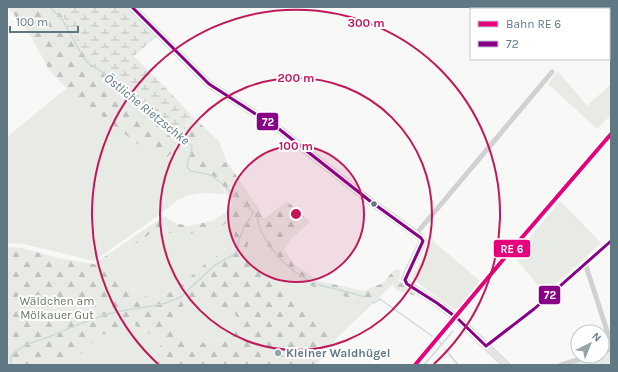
<svg xmlns="http://www.w3.org/2000/svg" width="618" height="372" viewBox="0 0 618 372" font-family="Karla,sans-serif">
	<style>
		.green { fill: #e8ebe5 }
		.forest { fill: url(#forest-firs); fill-rule: evenodd }
		.wetland { fill: url(#wetland-marsh) }
		.lines { fill: none; stroke-linecap: round; stroke-linejoin: round }
		.stream { stroke: #cdd8da; stroke-width: 1.5 }
		.secondary-casing { stroke: #d4d6d6; stroke-width: 8 }
		.street { stroke: #d0d1d2; stroke-width: 5 }
		.secondary { stroke: #e3e4e3; stroke-width: 7 }
		.bus-1-casing { stroke: #fff; stroke-width: 6 }
		.bus-1 { stroke: #808; stroke-width: 3 }
		.rail-1-casing { stroke: #fff; stroke-width: 7 }
		.rail-1 { stroke: #e5007d; stroke-width: 4 }
		.ring { fill: none; stroke: #c2185b; stroke-width: 2 }
		.bus-dot { fill: #607884; stroke: #fff; stroke-width: 1.5 }
		.poi-dot { fill: #95a5ac; stroke: #fff; stroke-width: 1.5 }
		.labels { text-anchor: middle; dominant-baseline: central; stroke-width: 4; stroke-linejoin: round; paint-order: stroke }
		.park-label { font-size: 12px; fill: #687a60; stroke: #fff }
		.poi-label { font-size: 12px; font-weight: bold; fill: #607884; stroke: #fff; text-anchor: start }
		.water-label { font-size: 13px; font-style: italic; fill: #5b787e; stroke: #fff }
		.centre { fill: #c2185b; stroke: #fff; stroke-width: 2 }
		.ring-label { font-size: 12px; text-anchor: middle; font-weight: bold; fill: #c2185b; stroke: #fff; stroke-width: 4; stroke-linejoin: round; paint-order: stroke }
		.line-badge { stroke: #fff; stroke-width: 1.5 }
		.badge-label { font-size: 11px; text-anchor: middle; font-weight: bold; fill: #fff }
	</style>
	<defs>
		<pattern id="forest-firs" width="22" height="20" patternUnits="userSpaceOnUse"><rect width="22" height="20" fill="#e8ebe5"/><path d="M5 1l3.5 6h-7zM16 11l3.5 6h-7z" fill="#bfc3bf"/></pattern>
		<pattern id="wetland-marsh" width="20" height="14" patternUnits="userSpaceOnUse"><rect width="20" height="14" fill="#e8ebe5"/><path d="M1 5h8M5 5V1M11 12h8M15 12V8" fill="none" stroke="#bfc3bf"/></pattern>
	</defs>
	<rect width="100%" height="100%" fill="#f8f8f7"/>
	<path class="green" d="M558 71 587 106 611 84V115L597 129 548 84Z
		M68 87 118 129 165 164C169 153 173 143 182 135L192 144 193 150 189 157 191 170C212 172 215 177 226 194L202 193 188 195 178 200 159 215 94 261 24 244 7 243V137Z
		M203 126 219 141 227 162 216 165H206L204 161 206 155 198 143 206 132Z
		M560 201 601 243 545 293 514 257Z
		M256 220 264 239 275 257 325 291 339 294 354 299 363 307 331 335 293 302 249 258 245 250Z
		M227 222 232 223 236 227 233 244 205 264 178 288 162 296 147 297 134 290 106 273V269L116 258 151 233 158 232 186 234 219 229Z
		M432 240 480 281 457 311 411 278Z
		M193 299H200C212 309 232 304 238 319 230 345 220 336 199 344 187 339 176 334 169 323 175 312 182 306 193 299Z
		M131 323 144 331 162 344 156 352 139 365H32L36 360 46 359 70 362 92 344 99 335 107 334Z
		M611 352V362L602 365H568L596 356 598 358 605 356 604 354Z"/>
	<path class="forest" d="M8 7H55L67 22 91 64 106 72 111 80 182 135 189 122 194 118 203 126 206 132 198 143 199 146 206 151V155L204 161 206 165H216L227 162 259 209 264 219 287 201 310 222 291 239 285 250 294 264 319 281 364 291 383 283 394 270H401L399 281 416 296 398 291 392 285 335 340 325 356 315 365H139L156 352 162 344 145 331 131 323 107 334 99 335C91 346 81 354 70 362L46 359 36 360 32 365H7V247L22 248 58 258 94 264 164 216 176 223 187 226 212 221 226 212 233 205C227 195 220 178 209 174 203 171 193 172 188 167 186 148 202 154 183 135V140L176 141 175 151 168 156 166 165 118 129 61 83 49 70 28 31 8 8ZM256 220C265 244 278 268 301 281 308 285 316 288 324 290 338 295 351 296 363 307L331 334 293 302 249 258 246 250ZM227 222 232 223 236 227 233 244 205 264 178 288 162 296 147 297 134 290 106 273V269L116 258 151 233 158 232 186 234 203 232 219 229ZM193 299H200C212 309 232 304 238 319 230 345 220 336 199 344 187 339 176 334 169 323 175 312 182 306 193 299Z"/>
	<path class="wetland" d="M55 7H128L157 36 134 56 164 86 194 118 188 122 182 135 110 80 106 72 91 64 85 56 67 22Z"/>
	<g class="lines">
		<path class="stream" d="M50 7 62 19 83 57 89 64 105 74 108 80 192 146C192 153 187 159 187 167L191 171 211 175 238 198
			M258 214C256 224 261 231 266 240 278 259 296 276 317 284 332 289 349 291 364 297
			M372 302 374 303 380 299 432 336
			M439 341 442 345
			M445 349 458 365
			M12 365C9 359 12 353 18 350 26 343 39 340 49 337 67 329 86 321 105 315 130 307 160 309 182 296L215 265 233 255 237 251 239 240 244 227 251 217 253 212 244 203
			M424 365 453 331"/>
		<defs>
			<path id="secondary" d="M132 7 209 84 279 129 370 201 419 236 423 241 405 278 406 283 437 303 457 318 506 365"/>
		</defs>
		<use href="#secondary" class="secondary-casing"/>
		<path class="street" d="M416 234 552 72
			M585 263 611 343
			M486 346 534 309 611 241
			M602 352 611 349
			M561 365 590 356"/>
		<use href="#secondary" class="secondary"/>
		<defs>
			<path id="bus-1" d="M132 7 209 84 279 129 370 201 421 238 423 241 405 280
				M405 280 407 284 437 303 457 318 486 346
				M486 346 534 309 611 241"/>
		</defs>
		<use href="#bus-1" class="bus-1-casing"/>
		<use href="#bus-1" class="bus-1"/>
		<defs>
			<path id="rail-1" d="M415 365 507 255 611 134"/>
		</defs>
		<use href="#rail-1" class="rail-1-casing"/>
		<use href="#rail-1" class="rail-1"/>
	</g>
	<circle cx="296" cy="214" r="68" fill="#c2185b" fill-opacity=".12"/>
	<g class="ring">
		<circle cx="296" cy="214" r="68"/>
		<circle cx="296" cy="214" r="136"/>
		<path d="M158 364A204 204 0 1 1 434 364"/>
	</g>
	<circle class="bus-dot" cx="374" cy="204" r="3.5"/>
	<circle class="poi-dot" cx="278" cy="353" r="4"/>
	<g class="labels">
		<g class="park-label">
			<text x="57" y="301">Wäldchen am<tspan x="57" dy="14">Mölkauer Gut</tspan></text>
		</g>
		<g class="poi-label">
			<text x="286" y="353">Kleiner Waldhügel</text>
		</g>
		<g class="water-label">
			<text transform="translate(147 109) rotate(39)">Östliche Rietzschke</text>
		</g>
	</g>
	<circle cx="296" cy="214" r="6" class="centre"/>
	<g class="ring-label">
		<text x="366" y="27">300 m</text>
		<text x="296" y="82">200 m</text>
		<text x="296" y="150">100 m</text>
	</g>
	<g class="line-badge">
		<rect x="256" y="112" width="23" height="19" rx="4" fill="#808"/>
		<rect x="493" y="239" width="38" height="19" rx="4" fill="#e5007d"/>
		<rect x="538" y="285" width="23" height="20" rx="4" fill="#808"/>
	</g>
	<g class="badge-label">
		<text x="268" y="126">72</text>
		<text x="512" y="253">RE 6</text>
		<text x="550" y="299">72</text>
	</g>
	<rect width="618" height="372" fill="none" stroke="#607884" stroke-width="16"/>
	<rect x="470" y="8" width="140" height="52" fill="#ffffff" stroke="#bfc9ce"/>
	<rect x="478" y="21" width="20" height="6" fill="#e5007d" stroke="#bfc9ce"/>
	<text x="506" y="28" font-size="12" fill="#607884">Bahn RE 6</text>
	<rect x="478" y="41" width="20" height="6" fill="#880088" stroke="#bfc9ce"/>
	<text x="506" y="48" font-size="12" fill="#607884">72</text>
	<g transform="translate(590 344) rotate(43)"><circle r="19" fill="#ffffff" stroke="#bfc9ce"/>
	<path d="M0-3L7 15L0 10L-7 15Z" fill="#95a5ac"/>
	<text y="-6" font-size="11" font-weight="bold" text-anchor="middle" fill="#607884">N</text>
	</g>
	<path d="M10 26v6h68v-6" fill="none" stroke="#607884" stroke-width="2"/>
	<text x="16" y="26" font-size="12" fill="#607884" stroke="#ffffff" stroke-width="3" paint-order="stroke">100 m</text>
</svg>
